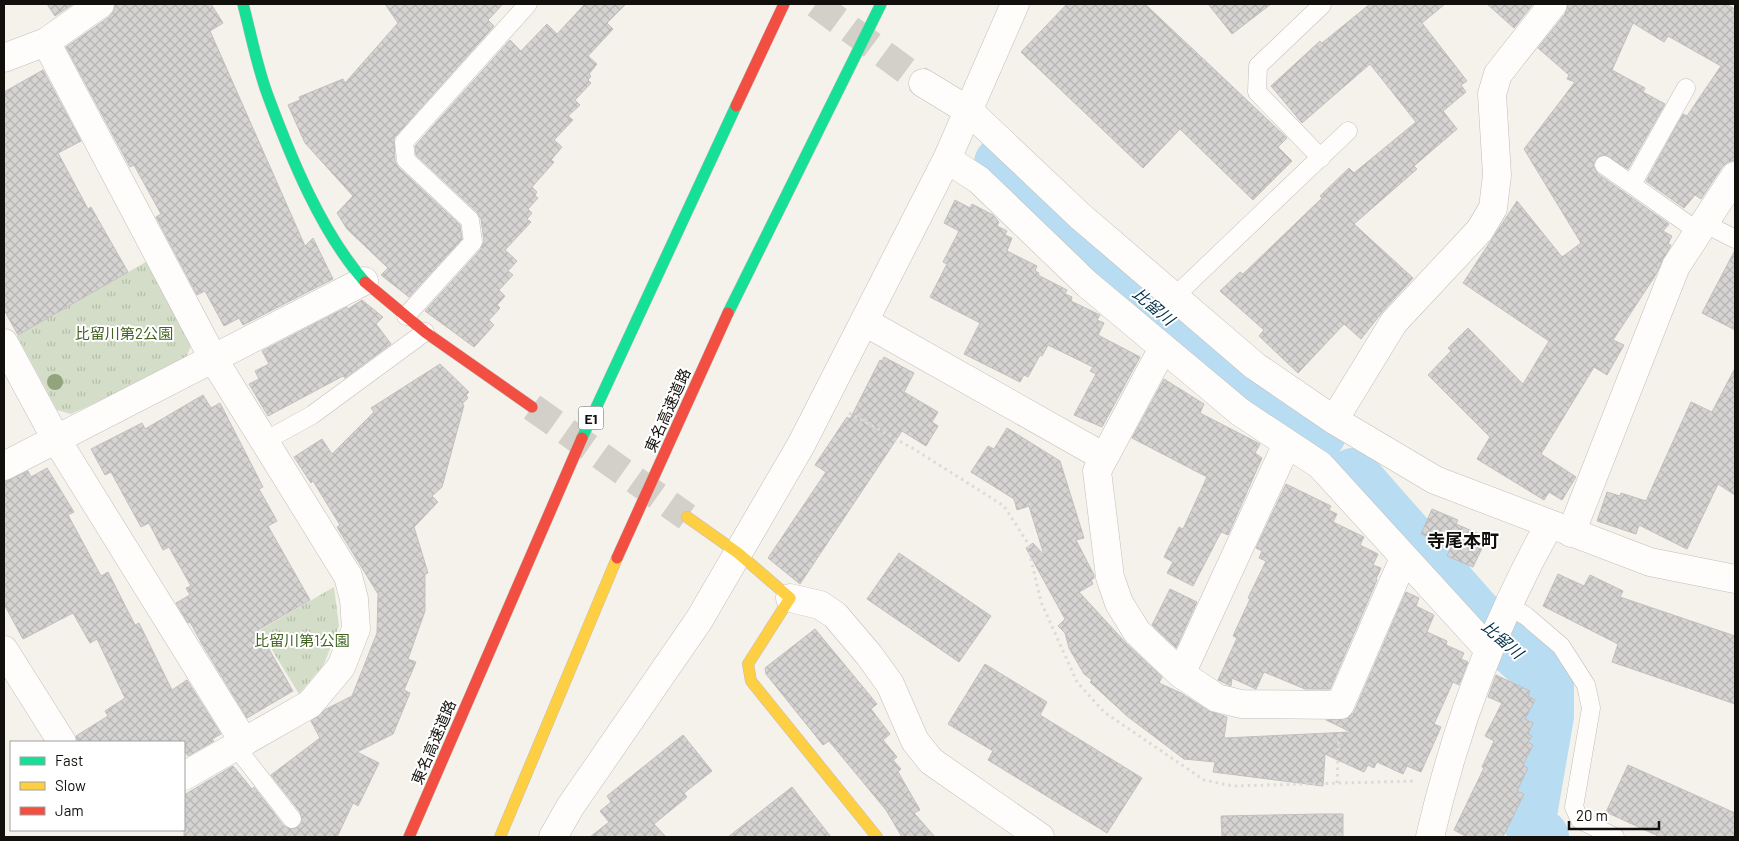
<svg xmlns="http://www.w3.org/2000/svg" width="1739" height="841" viewBox="0 0 1739 841" font-family="Barlow,'Noto Sans JP',sans-serif">
	<style>
		.park { fill: url(#park-tufts) }
		.lines { fill: none; stroke-linecap: round; stroke-linejoin: round }
		.river { stroke: #b8dcf1; stroke-width: 54 }
		.building { fill: url(#building-cross-hatch); stroke: #c2bfbf }
		.street-tunnel { stroke: #d3d0ca; stroke-width: 28; stroke-dasharray: 28 14; stroke-linecap: butt }
		.secondary-tunnel { stroke: #d3d0ca; stroke-width: 28; stroke-dasharray: 28 14; stroke-linecap: butt }
		.lane-casing { stroke: #c1beb9; stroke-width: 19 }
		.street-casing { stroke: #c1beb9; stroke-width: 29 }
		.fast-casing { stroke: #c1beb9; stroke-width: 12 }
		.slow-casing { stroke: #c1beb9; stroke-width: 12 }
		.jam-casing { stroke: #c1beb9; stroke-width: 12 }
		.path { stroke: #dcdad8; stroke-width: 3; stroke-dasharray: 2.5 4; stroke-linecap: butt }
		.lane { stroke: #fefdfc; stroke-width: 18 }
		.street { stroke: #fefdfc; stroke-width: 28 }
		.fast { stroke: #16e098; stroke-width: 11 }
		.slow { stroke: #ffcf43; stroke-width: 11 }
		.jam { stroke: #f24e42; stroke-width: 11 }
		.tree { fill: #93a37c }
		.labels { text-anchor: middle; dominant-baseline: central; stroke-width: 4; stroke-linejoin: round; paint-order: stroke }
		.shield { fill: #fff; stroke: #595855; stroke-width: 1 }
		.shield-label { font-size: 14px; font-weight: bold; fill: #12100c }
		.park-label { font-size: 15px; fill: #426321; stroke: #fff }
		.street-label { font-size: 15px; fill: #12100c; stroke: #fff }
		.water-label { font-size: 16px; font-style: italic; fill: #012e44; stroke: #fff }
		.quarter-label { font-size: 18px; font-weight: bold; fill: #12100c; stroke: #fff }
	</style>
	<defs>
		<pattern id="park-tufts" width="24" height="20" patternUnits="userSpaceOnUse" patternTransform="scale(1.25)"><rect width="24" height="20" fill="#d4ddc8"/><path d="M3 7l-1-3M5 7V3M7 7l1-3M15 17l-1-3M17 17v-4M19 17l1-3" fill="none" stroke="#b5bdab"/></pattern>
		<pattern id="building-cross-hatch" width="8" height="8" patternUnits="userSpaceOnUse" patternTransform="scale(1.25)"><rect width="8" height="8" fill="#d6d4d3"/><path d="M0 0l8 8M0 8l8-8" fill="none" stroke="#b7b5b4"/></pattern>
	</defs>
	<rect width="100%" height="100%" fill="#f5f2ec"/>
	<path class="park" d="M151 259 192 344 186 357 128 388 71 414 57 410 17 336Z
		M334 587 339 626 324 664 299 694 260 630Z"/>
	<g class="lines">
		<path class="river" d="M1001 163C1059 224 1121 279 1186 333 1229 369 1271 404 1319 434
			M1353 475 1476 615 1531 664 1547 687V716L1529 820 1536 834 1542 837"/>
	</g>
	<path class="building" d="M47 4H73L55 16Z
		M115 4H211L223 23 210 31 305 246 313 238 333 279 243 325 239 318 224 326 205 291 197 295 156 217 161 214 134 165 130 167 66 47 109 17 114 11Z
		M385 4H503L488 20 494 26 394 138 395 161 398 167 460 225 462 239 409 297 381 275 388 268 347 229 337 213 353 196 305 143 288 105 300 100 299 97 343 79 345 83 398 23Z
		M585 4H626L607 23 613 29 588 56 597 64 589 74 591 76 588 80 591 83 575 100 580 105 568 116 573 120 554 140 562 147 551 160 554 162 532 187 537 192 535 195 538 198 528 209 532 213 527 219 531 222 505 250 517 261 508 271 513 275 499 290 505 296 497 305 500 308 489 320 494 325 474 347 425 311 481 249 484 241 481 219 477 212 416 155 415 146 510 40 521 51 547 24 557 34Z
		M1067 4H1145L1287 138 1278 147 1292 161 1253 200 1180 129 1143 168 1021 52Z
		M1208 4H1271L1232 34Z
		M1370 4H1445L1422 23 1467 81 1461 85 1466 92 1443 111 1457 129 1414 166 1417 169 1354 224 1413 278 1383 311 1361 339 1344 324 1298 373 1259 336 1264 330 1220 291 1240 272 1243 274 1322 198 1320 196 1349 168 1354 173 1416 122 1370 64 1302 123 1271 86 1320 41 1322 43Z
		M1487 4H1533L1514 28Z
		M1568 4H1726L1735 9V160L1728 162 1722 167 1701 199 1695 195 1684 208 1646 181 1683 114 1687 116 1721 66 1668 36 1664 42 1633 23 1612 70 1645 88 1643 92 1665 104 1628 169 1605 155 1599 156 1593 165 1598 174 1669 224 1663 231 1672 236 1668 244 1671 245 1655 276 1613 340 1624 345 1607 375 1594 367 1541 454 1576 477 1562 500 1549 492 1544 500 1477 459 1490 437 1428 375 1451 351 1448 348 1468 328 1523 384 1549 341 1463 283 1517 201 1562 257 1581 243 1524 149 1575 82 1567 79 1569 75 1538 48 1565 14Z
		M43 70 81 141 58 153 88 209 91 207 128 272 18 335 4 310V92Z
		M955 200 970 208 972 204 993 215 999 222 997 226 1007 231 1005 235 1012 238 1007 251 1037 266 1035 271 1039 273 1038 275 1067 290 1065 294 1072 297 1071 301 1100 315 1097 320 1104 323 1098 335 1140 357 1102 427 1074 415 1096 374 1090 371 1093 367 1048 345 1042 356 1040 355 1028 377 1024 375 1020 382 964 354 980 323 930 297 947 264 943 262 959 231 944 223Z
		M1735 250V330L1702 313Z
		M362 300 383 317 376 324 391 344 345 378 343 376 268 416 249 384 259 379 255 371 269 364 262 351 347 307 348 309Z
		M884 357 914 373 904 392 938 412 932 422 938 426 926 446 902 431 800 584 768 558 826 472 815 465 847 417 850 419 880 360 882 361Z
		M440 364 469 392 466 395 468 398 462 404 464 405 442 487 432 496 438 502 414 527 428 573 425 574V611L408 659 416 662 404 690 410 693 393 734 357 752 379 763 358 806 353 803 337 837H184V795L233 766 252 789 254 787 284 826 294 829 302 823 300 812 271 775 320 738 311 721 326 709 352 696 377 633 378 594 337 527 340 525 313 481 311 483 294 457 322 439 332 454 374 412 371 408Z
		M1735 368V495L1718 484 1687 549 1639 525 1636 534 1597 521 1607 492 1620 496 1621 493 1646 501 1691 402 1712 412Z
		M1164 379 1204 404 1200 413 1260 444 1255 453 1262 458 1228 535 1221 532 1193 586 1167 573 1173 562 1164 557 1179 527 1183 529 1207 477 1132 438Z
		M203 395 211 408 220 403 263 487 259 489 277 521 268 526 310 600 258 630 293 691 247 718 202 644 190 622 188 623 176 603 190 595 186 588 191 586 169 547 163 550 149 523 141 527 111 472 105 475 91 449 142 423 145 429Z
		M1007 428 1060 461 1084 538 1076 540 1094 575V578L1091 580 1093 584 1079 592 1126 643 1162 677 1159 683 1181 693 1209 711 1227 717 1224 738 1351 732 1326 720 1348 718 1354 712 1406 592 1419 598 1416 606 1434 615 1427 632 1447 641 1446 645 1464 653 1461 659 1468 662 1459 685 1453 682 1434 724 1441 727 1421 772 1407 766 1403 774 1377 762 1374 768 1368 765 1364 772 1325 754 1323 786 1213 772 1215 762 1184 759 1127 716 1090 682 1092 680 1084 674 1069 648 1065 633 1058 626 1065 619 1026 548 1033 543 1044 555 1029 506 1017 510 1014 499 971 472 988 446 994 449Z
		M47 468 74 512 68 515 101 576 108 572 135 625 139 623 172 690 187 680 221 734 212 739 214 741 188 756 184 750V742H77L76 736 108 716 105 711 125 698 97 639 90 643 73 613 23 639 4 604V482L28 471 31 477Z
		M1286 484 1331 506 1329 510 1337 514 1333 522 1364 537 1360 545 1378 554 1373 565 1381 568 1376 579 1377 580 1330 689H1305L1264 672 1256 689 1232 678 1231 686 1218 680 1237 638 1233 636 1250 599 1248 598 1266 561 1259 558 1262 551 1256 548Z
		M1432 509 1458 520 1456 524 1479 534 1476 541 1484 544 1473 567 1447 556 1451 547 1421 534Z
		M899 553 991 616 959 662 867 599Z
		M1558 574 1584 586 1590 575 1623 591 1620 597 1735 636V704L1612 662 1618 644 1543 606Z
		M1170 589 1197 602 1176 648 1152 625Z
		M815 629 877 704 871 709 890 734 883 740 897 757 893 760 901 769 898 772 920 810 914 813 935 837H902L886 810 829 741 823 745 766 674 765 668Z
		M985 664 1047 702 1040 715 1142 778 1107 833 988 760 993 751 948 724Z
		M1496 675 1530 691 1528 696 1535 700 1525 719 1533 723 1528 734 1532 736 1528 742 1533 745 1523 765 1528 768 1517 791 1524 794 1503 837H1467L1454 830 1484 768 1482 767 1494 741 1485 736 1502 703 1488 697Z
		M683 735 712 771 684 793 687 797 654 824 666 837H590L609 822 600 811 611 802 607 796Z
		M1628 765 1735 813V837H1660L1606 812Z
		M792 787 831 837H728Z
		M1320 814H1343V837H1222L1221 816Z"/>
	<g class="lines">
		<path class="street-tunnel" d="M816 4 923 83"/>
		<path class="secondary-tunnel" d="M532 407 687 517"/>
		<defs>
			<path id="lane" d="M1321 158 1257 92 1258 66 1322 5
				M1604 165 1699 232
				M1632 184 1686 88
				M1704 223 1735 239
				M1173 298 1348 131
				M406 316 473 242 470 220 406 160 404 142 528 4
				M265 441 312 415 425 332
				M1510 606 1526 616 1561 646 1586 685 1591 708 1574 807 1580 820 1615 837
				M236 747 292 819"/>
			<path id="street" d="M46 42 214 360 348 576 354 599 356 629 341 667 310 704 184 776
				M4 58 46 42 100 4
				M923 83 969 111 1080 216 1255 366 1334 420 1435 480 1650 562 1735 579
				M947 159 979 180 1087 284 1240 412 1320 465 1489 650
				M865 322 1104 457
				M4 343 56 439 244 742
				M1163 348 1097 471 1110 577 1119 603 1137 632 1181 674 1217 698 1241 704 1340 705 1404 558
				M1334 420 1394 322 1480 230 1493 208 1497 175 1492 94 1498 74 1553 4
				M4 466 364 281
				M1571 533 1676 266 1735 176
				M790 598 820 605 835 615 869 655 890 684 915 741 931 761 1040 837
				M4 650 62 742
				M1181 674 1287 444
				M553 837 570 807 699 620 801 445 947 159 1015 4
				M1430 837C1455 729 1495 622 1549 525"/>
			<path id="fast" d="M243 4C251 34 257 67 268 96 291 158 321 232 365 282
				M728 313 881 4
				M582 438 736 106"/>
			<path id="slow" d="M687 517 738 553 790 598 748 664 751 681 877 837
				M500 837 617 558"/>
			<path id="jam" d="M736 106 784 4
				M365 282 425 332 532 407
				M617 558 728 313
				M409 837 582 438"/>
		</defs>
		<use href="#lane" class="lane-casing"/>
		<use href="#street" class="street-casing"/>
		<use href="#fast" class="fast-casing"/>
		<use href="#slow" class="slow-casing"/>
		<use href="#jam" class="jam-casing"/>
		<path class="path" d="M849 413 914 449 1004 506 1027 542 1041 602 1077 682 1104 712 1204 780 1233 786 1415 781
			M1337 783 1339 733"/>
		<use href="#lane" class="lane"/>
		<use href="#street" class="street"/>
		<use href="#fast" class="fast"/>
		<use href="#slow" class="slow"/>
		<use href="#jam" class="jam"/>
	</g>
	<circle class="tree" cx="55" cy="382" r="8"/>
	<g class="labels">
		<rect class="shield" x="578.5" y="406.5" width="25" height="23" rx="4"/>
		<g class="shield-label">
			<text x="591" y="418">E1</text>
		</g>
		<g class="park-label">
			<text x="124" y="333">比留川第2公園</text>
			<text x="302" y="640">比留川第1公園</text>
		</g>
		<g class="street-label">
			<text transform="translate(667 410) rotate(-66)">東名高速道路</text>
			<text transform="translate(433 742) rotate(-67)">東名高速道路</text>
		</g>
		<g class="water-label">
			<text transform="translate(1154 306) rotate(40)">比留川</text>
			<text transform="translate(1503 639) rotate(41)">比留川</text>
		</g>
		<g class="quarter-label">
			<text x="1463" y="540">寺尾本町</text>
		</g>
	</g>
	<rect width="1739" height="841" fill="none" stroke="#12100c" stroke-width="10"/>
	<rect x="10" y="741" width="175" height="90" fill="#ffffff" stroke="#a09f9e"/>
	<rect x="20" y="757" width="25" height="8" fill="#16e098" stroke="#a09f9e"/>
	<text x="55" y="766" font-size="15" fill="#12100c">Fast</text>
	<rect x="20" y="782" width="25" height="8" fill="#ffcf43" stroke="#a09f9e"/>
	<text x="55" y="791" font-size="15" fill="#12100c">Slow</text>
	<rect x="20" y="807" width="25" height="8" fill="#f24e42" stroke="#a09f9e"/>
	<text x="55" y="816" font-size="15" fill="#12100c">Jam</text>
	<path d="M1569 821v8h90v-8" fill="none" stroke="#12100c" stroke-width="2.5"/>
	<text x="1576" y="821" font-size="15" fill="#12100c" stroke="#ffffff" stroke-width="4" paint-order="stroke">20 m</text>
</svg>
